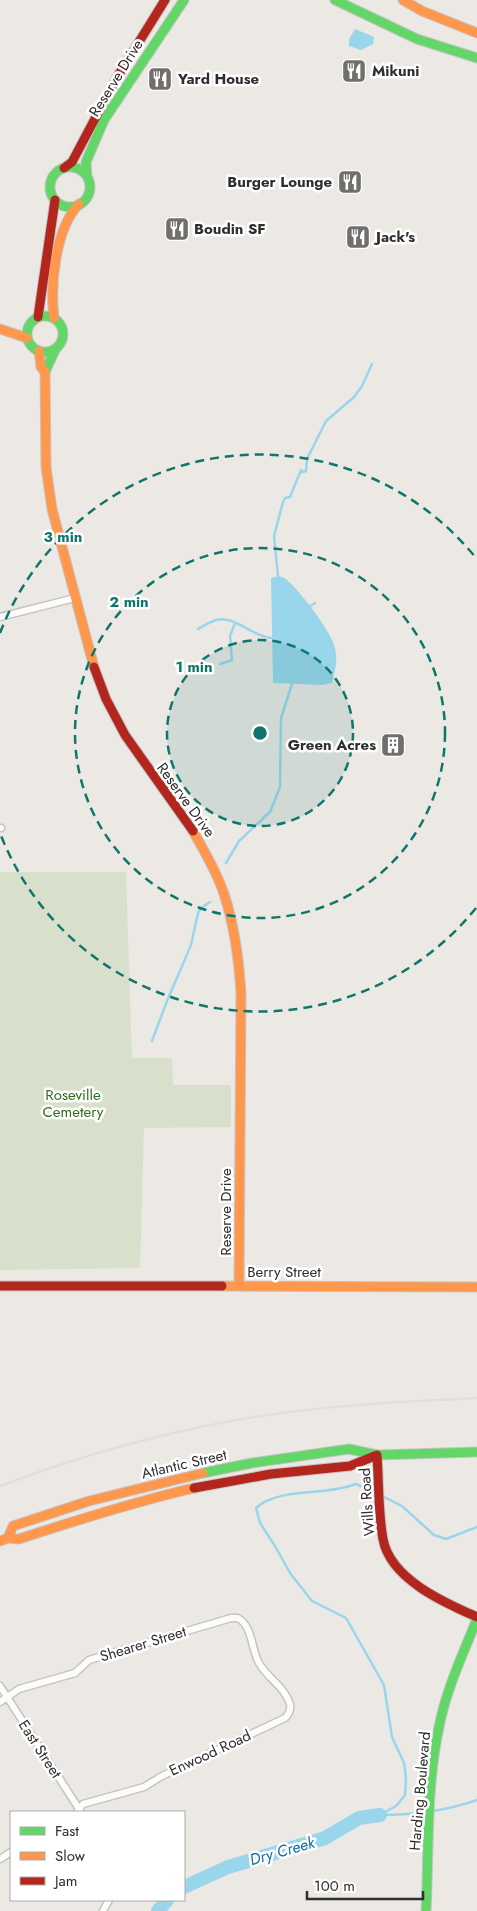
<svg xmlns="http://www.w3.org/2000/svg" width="477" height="1911" viewBox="0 0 477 1911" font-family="Jost,sans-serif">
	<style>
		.cemetery { fill: #d8e0cc }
		.water { fill: #99d6ec }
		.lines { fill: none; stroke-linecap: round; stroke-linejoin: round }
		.stream { stroke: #99d6ec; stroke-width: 2.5 }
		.river { stroke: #99d6ec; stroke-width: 14 }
		.street-casing { stroke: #c5c4c5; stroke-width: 9 }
		.fast-casing { stroke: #c5c4c5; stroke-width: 11 }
		.slow-casing { stroke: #c5c4c5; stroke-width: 11 }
		.jam-casing { stroke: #c5c4c5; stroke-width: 11 }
		.street { stroke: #fcfcfb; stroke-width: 6 }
		.fast { stroke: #63d668; stroke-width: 9 }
		.slow { stroke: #ff974d; stroke-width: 9 }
		.jam { stroke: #b3261e; stroke-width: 9 }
		.rail { stroke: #dfdfe1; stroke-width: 2.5 }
		.ring { fill: none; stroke: #0f766e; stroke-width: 2.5; stroke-dasharray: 9 6 }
		.labels { text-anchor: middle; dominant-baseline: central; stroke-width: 5; stroke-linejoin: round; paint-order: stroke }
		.poi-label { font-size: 15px; font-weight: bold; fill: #2e2e2e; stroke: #fff; text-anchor: start }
		.street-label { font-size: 15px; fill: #2e2e2e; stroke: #fff }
		.park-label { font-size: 15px; fill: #2c6e1b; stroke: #fff }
		.water-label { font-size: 16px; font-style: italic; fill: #0d6fa3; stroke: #fff }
		.centre { fill: #0f766e; stroke: #fff; stroke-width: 2.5 }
		.ring-label { font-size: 15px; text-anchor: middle; font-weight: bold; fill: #0f766e; stroke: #fff; stroke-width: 5; stroke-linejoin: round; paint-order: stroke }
	</style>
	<rect width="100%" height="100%" fill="#ece8e4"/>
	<path class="cemetery" d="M0 872H126L132 1058H172L173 1085H231V1127L144 1128 140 1268 0 1270Z"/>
	<path class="water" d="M355 29 374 37 373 44 361 50 349 46V39Z
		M278 576C282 577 286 578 288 581 301 592 332 633 335 648 338 661 335 671 332 683L322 685 273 683 271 578Z"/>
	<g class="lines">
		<path class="stream" d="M278 576 274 536 283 502 285 498 290 497 301 470 302 472 306 471 307 459 326 421 354 397 362 386 372 364
			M309 607 315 603
			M198 629C203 626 210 622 216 620 235 615 252 637 272 638
			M220 664 232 660 230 636 235 623
			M226 863 239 841 270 812 280 787 281 718 292 684
			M152 1041 167 1001 191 945 198 913 201 908 210 902
			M377 1494 356 1484C327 1495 295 1489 269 1500 264 1501 260 1505 256 1508L260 1523 275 1546 290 1573 312 1601 346 1618 384 1685 392 1737 404 1763 406 1778 405 1795 396 1806 380 1815
			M382 1496 402 1506 434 1535 446 1539 477 1527
			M381 1815C415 1815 446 1811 477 1800"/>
		<path class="river" d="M184 1887 228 1867 325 1838 359 1818 380 1815
			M158 1911 167 1900"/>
		<defs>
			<path id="street" d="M0 617 75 598
				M0 828H1
				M0 1686 81 1812
				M0 1702 19 1689 75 1673 89 1660 231 1618H238C253 1627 251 1649 259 1663 267 1678 285 1687 290 1704 291 1710 289 1714 285 1718L162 1776 144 1787 83 1804 77 1812
				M0 1859 11 1852
				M103 1911 109 1900"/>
			<path id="fast" d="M335 0 417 39 477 58
				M50 187a20 20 0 1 1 40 0a20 20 0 1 1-40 0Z
				M87 176 86 162 104 120 184 0
				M27 334a18 18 0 1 1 36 0a18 18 0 1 1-36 0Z
				M45 372 56 348
				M203 1473 252 1463 349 1449 377 1455 477 1452
				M426 1911C429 1850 426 1787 439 1727 446 1690 463 1654 477 1619"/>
			<path id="slow" d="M403 0 422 11 477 33
				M54 318C50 285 55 229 79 204
				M0 329 27 338
				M39 351 41 367 45 372 46 467 52 509 94 667
				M193 831C204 851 217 872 224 894 235 927 239 960 241 994L239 1286
				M222 1286 477 1287
				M8 1538 13 1526 89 1501 203 1473
				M0 1541 8 1538 19 1539C77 1520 134 1502 194 1488"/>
			<path id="jam" d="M64 168 72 162 116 79 165 0
				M38 317 55 200
				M94 667 106 699 125 735 193 831
				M0 1286H222
				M377 1455C379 1483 378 1512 383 1539 390 1579 445 1603 477 1617
				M194 1488 271 1474 350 1466 377 1455"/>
		</defs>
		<use href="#street" class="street-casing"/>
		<use href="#fast" class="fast-casing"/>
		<use href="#slow" class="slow-casing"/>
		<use href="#jam" class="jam-casing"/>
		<use href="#street" class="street"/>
		<use href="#fast" class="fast"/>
		<use href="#slow" class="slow"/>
		<use href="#jam" class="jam"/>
		<path class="rail" d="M0 1486C93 1451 190 1425 289 1412 351 1404 414 1401 477 1398"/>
	</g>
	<circle cx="260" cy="733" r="93" fill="#0f766e" fill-opacity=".12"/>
	<g class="ring">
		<circle cx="260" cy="733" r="93"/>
		<circle cx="260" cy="733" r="185"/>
		<path d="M476 908A278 278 0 0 1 0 833M0 633A278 278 0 0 1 476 558"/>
	</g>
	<defs>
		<symbol id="restaurant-square" viewBox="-11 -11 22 22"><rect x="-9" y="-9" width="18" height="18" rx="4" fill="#706f6e" stroke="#fff"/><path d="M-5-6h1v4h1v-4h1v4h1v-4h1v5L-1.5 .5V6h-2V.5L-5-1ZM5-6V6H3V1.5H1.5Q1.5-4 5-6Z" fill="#fff"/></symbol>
		<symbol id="building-square" viewBox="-11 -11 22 22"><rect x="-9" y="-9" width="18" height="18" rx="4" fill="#706f6e" stroke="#fff"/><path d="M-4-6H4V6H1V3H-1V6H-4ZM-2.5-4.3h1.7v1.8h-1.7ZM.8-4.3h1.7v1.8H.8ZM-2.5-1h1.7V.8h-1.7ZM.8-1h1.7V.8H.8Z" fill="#fff"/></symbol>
	</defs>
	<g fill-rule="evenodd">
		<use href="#restaurant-square" x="340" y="57" width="28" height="28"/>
		<use href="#restaurant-square" x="146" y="65" width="28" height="28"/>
		<use href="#restaurant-square" x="336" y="168" width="28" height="28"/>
		<use href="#restaurant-square" x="163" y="215" width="28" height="28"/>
		<use href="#restaurant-square" x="344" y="223" width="28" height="28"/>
		<use href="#building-square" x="379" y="731" width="28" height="28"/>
	</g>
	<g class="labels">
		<g class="poi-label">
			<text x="372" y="71">Mikuni</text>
			<text x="178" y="79">Yard House</text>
			<text x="332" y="182" text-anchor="end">Burger Lounge</text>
			<text x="194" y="229">Boudin SF</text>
			<text x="376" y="237">Jack's</text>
			<text x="376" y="745" text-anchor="end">Green Acres</text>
		</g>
		<g class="street-label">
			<text transform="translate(116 78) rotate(-58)">Reserve Drive</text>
			<text transform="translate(186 800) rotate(54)">Reserve Drive</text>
			<text transform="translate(226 1212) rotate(-90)">Reserve Drive</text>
			<text x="284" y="1272">Berry Street</text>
			<text transform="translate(184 1464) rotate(-13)">Atlantic Street</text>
			<text transform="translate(367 1502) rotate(-94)">Wills Road</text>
			<text transform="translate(143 1644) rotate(-17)">Shearer Street</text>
			<text transform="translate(40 1749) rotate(57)">East Street</text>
			<text transform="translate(210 1753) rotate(-25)">Enwood Road</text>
			<text transform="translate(420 1791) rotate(-85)">Harding Boulevard</text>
		</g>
		<g class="park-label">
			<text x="73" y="1095">Roseville<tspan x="73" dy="17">Cemetery</tspan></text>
		</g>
		<g class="water-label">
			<text transform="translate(282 1851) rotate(-16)">Dry Creek</text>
		</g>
	</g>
	<circle cx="260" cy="733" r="8" class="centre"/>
	<g class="ring-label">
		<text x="63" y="542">3 min</text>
		<text x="129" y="607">2 min</text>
		<text x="194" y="672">1 min</text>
	</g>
	<rect x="10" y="1811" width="175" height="90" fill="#ffffff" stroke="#ababab"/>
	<rect x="20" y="1827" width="25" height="8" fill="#63d668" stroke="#ababab"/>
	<text x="55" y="1836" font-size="15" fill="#2e2e2e">Fast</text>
	<rect x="20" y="1852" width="25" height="8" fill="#ff974d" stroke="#ababab"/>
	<text x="55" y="1861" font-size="15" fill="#2e2e2e">Slow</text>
	<rect x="20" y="1877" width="25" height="8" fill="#b3261e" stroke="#ababab"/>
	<text x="55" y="1886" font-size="15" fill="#2e2e2e">Jam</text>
	<path d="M307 1891v8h116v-8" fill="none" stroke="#2e2e2e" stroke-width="2.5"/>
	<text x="314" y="1891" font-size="15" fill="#2e2e2e" stroke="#ffffff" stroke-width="4" paint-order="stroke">100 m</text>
</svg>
